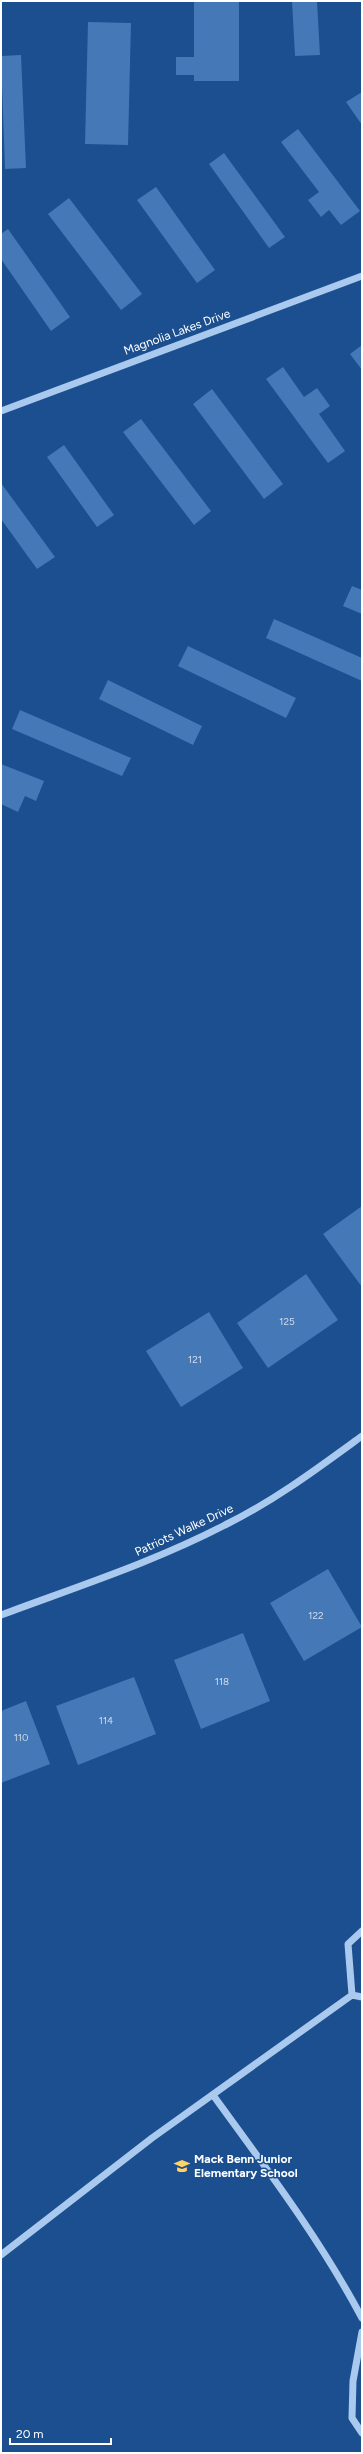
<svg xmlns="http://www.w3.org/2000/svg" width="363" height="2454" viewBox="0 0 363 2454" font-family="Figtree,sans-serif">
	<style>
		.building { fill: #4478b7 }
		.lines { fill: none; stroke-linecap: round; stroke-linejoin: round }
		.minor { stroke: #a9c9ee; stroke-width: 7 }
		.labels { text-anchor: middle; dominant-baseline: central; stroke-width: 3; stroke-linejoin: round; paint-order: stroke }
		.number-label { font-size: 10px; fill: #d0dded }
		.street-label { font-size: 12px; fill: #fff; stroke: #1b4f8f }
		.poi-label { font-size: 12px; font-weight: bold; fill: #fff; stroke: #1b4f8f; text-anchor: start }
	</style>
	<rect width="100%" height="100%" fill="#1b4f8f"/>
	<path class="building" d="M194 1H239V81H194V75H176V57H194Z
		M292 1H317L320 55 295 56Z
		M88 22 131 23 128 145 85 144Z
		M21 55 26 168 5 169 1 56Z
		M362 92V125L346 102Z
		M298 129 360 211 341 225 329 210 321 217 308 200 319 192 281 142Z
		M224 153 285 237 269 248 209 164Z
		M156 187 215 270 197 283 137 200Z
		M69 198 142 294 121 310 48 214Z
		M8 229 70 317 51 331 1 259V234Z
		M362 345V370L350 354Z
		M283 367 304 397 317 388 330 406 319 414 345 451 328 463 266 379Z
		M212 389 283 484 264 499 193 404Z
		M141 419 211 511 194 525 123 432Z
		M64 445 114 515 97 527 47 457Z
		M1 483 55 557 37 569 1 519Z
		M352 586 362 590V614L343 606Z
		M274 619 362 658V681L266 638Z
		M188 646 296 698 286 718 178 666Z
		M108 680 202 726 193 745 99 699Z
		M20 710 131 758 122 776 12 729Z
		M1 764 44 781 36 801 25 796 18 812 1 804Z
		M362 1206V1287L323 1234Z
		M306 1274 338 1320 268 1368 237 1323Z
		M209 1312 243 1368 181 1407 146 1351Z
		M328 1569 362 1627 304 1661 270 1603Z
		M243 1633 270 1701 201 1729 174 1660Z
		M134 1677 156 1734 78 1765 56 1706Z
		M26 1701 50 1764 1 1783V1711Z"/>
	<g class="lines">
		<path class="minor" d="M1 411 362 276
			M1 1615C76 1587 154 1562 225 1525 274 1501 318 1468 362 1436
			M352 1995 348 1944 362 1931
			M213 2095C266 2168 320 2239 362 2318
			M1 2255 152 2138 352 1995 362 1997
			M362 2332 353 2381 352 2418 362 2433"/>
	</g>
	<defs>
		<symbol id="school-bare" viewBox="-9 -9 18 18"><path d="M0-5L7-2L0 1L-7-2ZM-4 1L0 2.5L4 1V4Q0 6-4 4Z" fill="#ffd166" stroke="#1b4f8f" stroke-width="2.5" paint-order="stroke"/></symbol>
	</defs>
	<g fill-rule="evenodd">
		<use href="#school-bare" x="171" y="2155" width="22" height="22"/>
	</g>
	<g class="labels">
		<g class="number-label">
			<text x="287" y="1321">125</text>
			<text x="195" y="1359">121</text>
			<text x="316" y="1615">122</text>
			<text x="222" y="1681">118</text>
			<text x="106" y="1720">114</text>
			<text x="21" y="1737">110</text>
		</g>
		<g class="street-label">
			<text transform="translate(177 332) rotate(-20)">Magnolia Lakes Drive</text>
			<text transform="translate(184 1530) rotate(-25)">Patriots Walke Drive</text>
		</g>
		<g class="poi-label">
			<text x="194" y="2159">Mack Benn Junior<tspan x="194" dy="14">Elementary School</tspan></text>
		</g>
	</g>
	<rect width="363" height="2454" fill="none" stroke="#ffffff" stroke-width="4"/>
	<path d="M10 2438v6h101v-6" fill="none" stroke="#ffffff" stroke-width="2"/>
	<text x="16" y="2438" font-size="12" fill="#ffffff" stroke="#1b4f8f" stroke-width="3" paint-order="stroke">20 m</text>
</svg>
